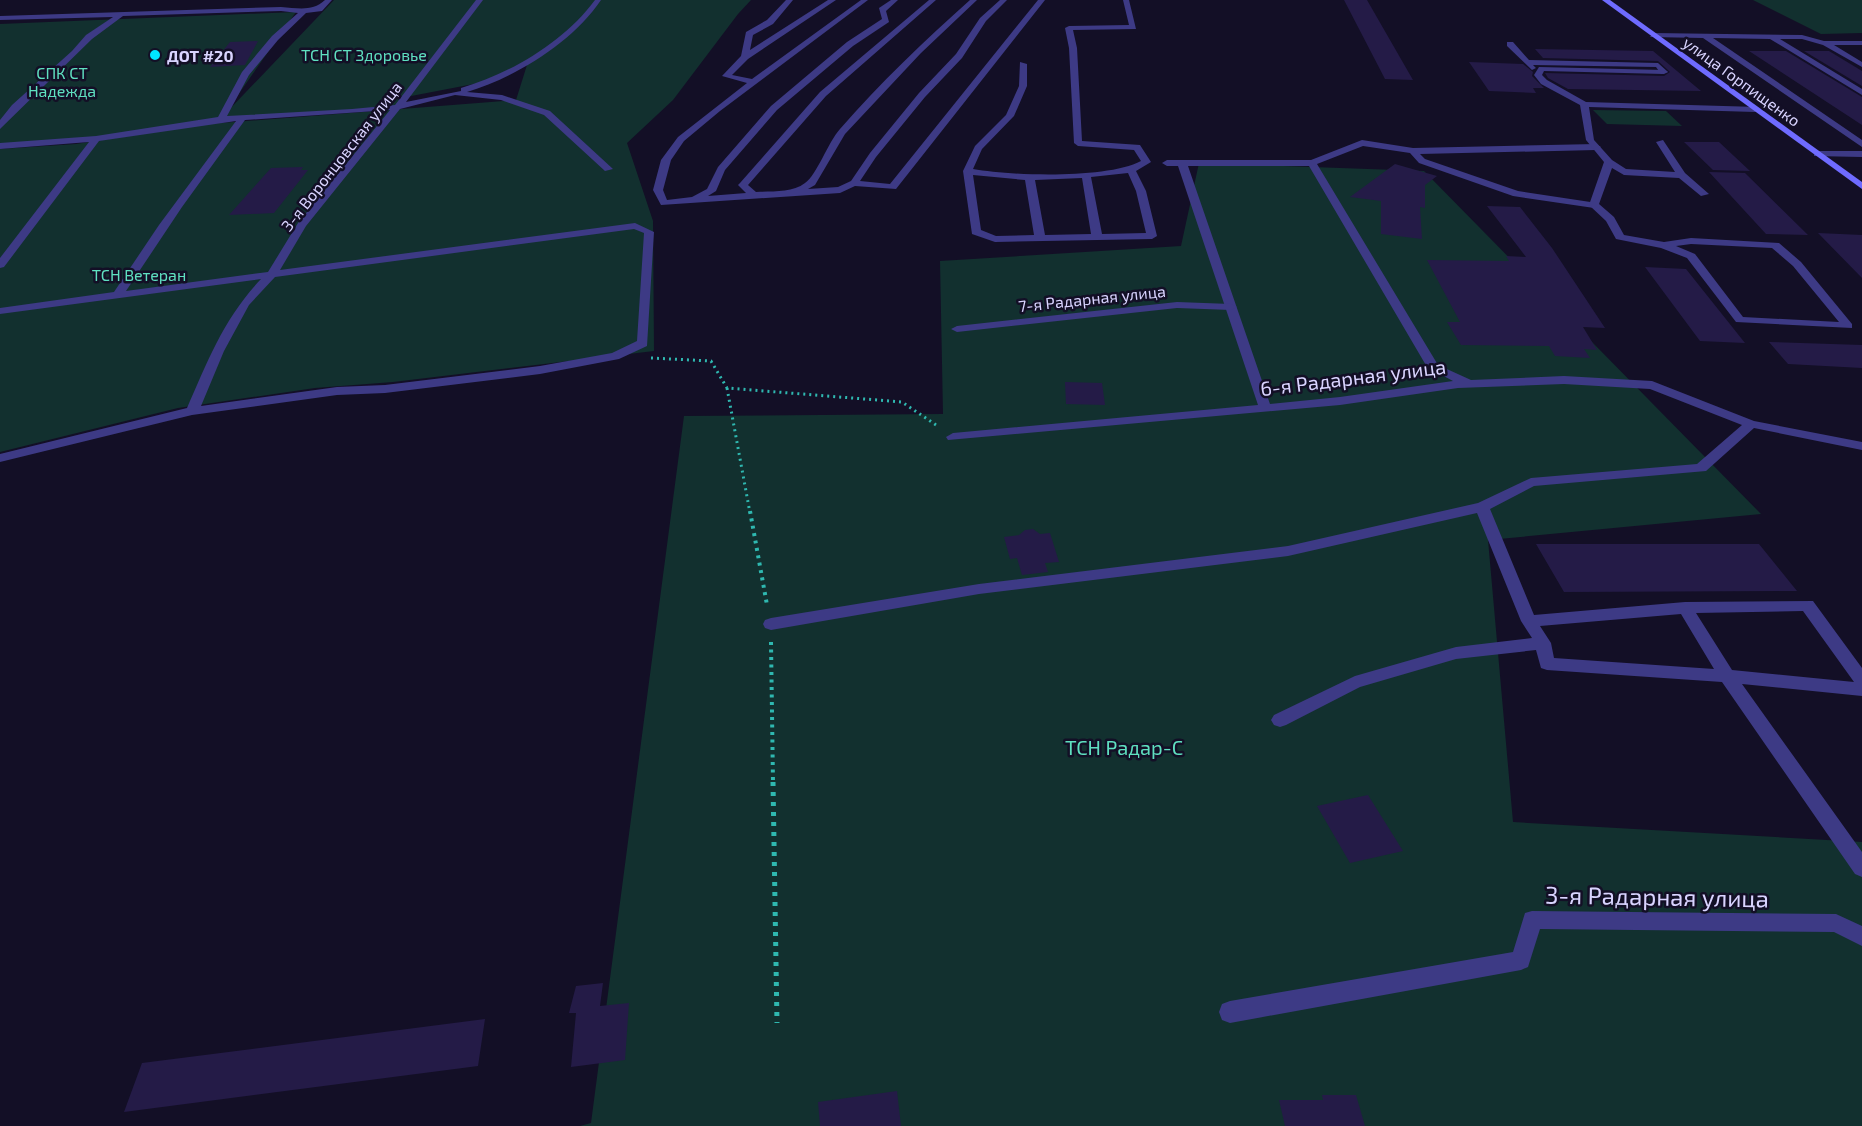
<svg xmlns="http://www.w3.org/2000/svg" width="1862" height="1126" viewBox="0 0 1862 1126" font-family="'Exo 2',sans-serif">
	<style>
		.green { fill: #12302f }
		.building { fill: #241b47 }
		.lines { fill: none; stroke-linecap: round; stroke-linejoin: round }
		.path-far2 { stroke: #2fb8b0; stroke-width: 3; stroke-dasharray: 2 4; stroke-linecap: butt }
		.path-far1 { stroke: #2fb8b0; stroke-width: 4; stroke-dasharray: 3 4.5; stroke-linecap: butt }
		.path { stroke: #2fb8b0; stroke-width: 5; stroke-dasharray: 4 6; stroke-linecap: butt }
		.lane { fill: #3d3a85; fill-rule: evenodd }
		.street { fill: #3d3a85; fill-rule: evenodd }
		.secondary { fill: #6f6bff; fill-rule: evenodd }
		.poi-dot { fill: #00e5ff; stroke: #130f26; stroke-width: 2 }
		.labels { text-anchor: middle; dominant-baseline: central; stroke-width: 5; stroke-linejoin: round; paint-order: stroke }
		.far-park-label { font-size: 16px; fill: #5fe0c0; stroke: #130f26 }
		.far-poi-label { font-size: 16px; font-weight: bold; fill: #d9d4ff; stroke: #130f26; text-anchor: start }
		.far-street-label { font-size: 16px; fill: #d9d4ff; stroke: #130f26 }
		.street-label { font-size: 20px; fill: #d9d4ff; stroke: #130f26 }
		.park-label { font-size: 20px; fill: #5fe0c0; stroke: #130f26 }
		.near-street-label { font-size: 24px; fill: #d9d4ff; stroke: #130f26 }
	</style>
	<rect width="100%" height="100%" fill="#130f26"/>
	<path class="green" d="M334 0H751L738 14 673 100 627 143 653 221 654 351 393 382 315 388 178 408 0 452V149L76 144 208 124 516 100 527 65 484 82 406 97 397 107 221 119 96 139 0 146V24L296 12 224 115Z
		M1753 0H1862V33L1821 34Z
		M1593 110 1666 111 1682 126 1607 124Z
		M1199 163 1424 171 1761 514 1488 540 1513 822 1862 842V1126H580L591 1123 684 416 943 414 940 261 1181 246Z"/>
	<path class="building" d="M1344 0H1367L1413 80 1385 79Z
		M258 41 245 65 210 67 230 42Z
		M1535 49 1653 51 1701 91 1568 89 1548 78 1545 73 1664 76 1670 72 1658 61 1543 58Z
		M1749 51H1786L1862 97V125Z
		M1804 51H1829L1862 71V86Z
		M1469 62 1523 64 1533 72 1532 76 1544 88H1533L1536 93 1489 91Z
		M1684 142H1719L1750 171 1713 170Z
		M1395 164 1437 176 1425 185V208L1420 207 1422 239 1381 234V201L1350 197Z
		M303 167 301 170H308L274 213 229 215 271 168Z
		M1709 172 1745 173 1808 235 1766 234Z
		M1487 206 1520 207 1552 248 1605 328 1583 327 1597 350 1584 349 1590 358 1555 356 1549 346 1461 345 1447 322H1460L1427 260 1509 261 1506 256 1526 257Z
		M1818 233 1862 235V278Z
		M1645 267 1686 269 1745 343 1700 341Z
		M1769 342 1862 345V368L1788 364Z
		M1065 382 1102 383 1105 405 1066 404Z
		M1033 529 1040 534 1050 533 1059 562 1045 563 1048 572 1022 575 1017 558 1010 559 1004 537 1019 535 1025 530Z
		M1536 544H1759L1797 591 1564 592Z
		M1368 795 1403 851 1350 863 1317 806Z
		M603 983 600 1006 629 1003 625 1060 571 1067 576 1013H569L576 986Z
		M485 1019 478 1066 124 1112 142 1063Z
		M897 1091 901 1126H820L818 1102Z
		M1322 1095H1356L1365 1126H1285L1279 1100H1323Z"/>
	<g class="lines">
		<path class="path-far2" d="M651 358 711 361 727 388 902 402 939 427
			M727 388 750 513"/>
		<path class="path-far1" d="M750 511 767 605
			M771 642 773 783"/>
		<path class="path" d="M773 782 777 1023"/>
		<path class="lane" d="M325 0H332L322 11 306 13 278 40 249 75 227 116 352 109 395 105 476 0H483L406 102 461 91V88C510 74 564 42 595 0H601C572 43 516 77 467 92L502 95 550 111 613 169 605 171 544 115 501 100 455 95 400 109 306 226 280 270 635 223 654 232 647 346 619 359 540 374 385 393 337 395 192 415 0 462V454L187 408C208 360 224 318 261 279L0 314V308L114 292 159 225 236 121 99 141 4 267 0 268V258L89 142 0 149V143L96 136 218 117 242 72 272 36 298 13 281 11 123 16 92 39 0 129V120L12 105 72 51 86 35 113 17 0 20V16L281 7C298 8 312 12 325 0ZM390 110 298 223 268 272 126 291 182 207 245 120ZM634 229 644 233 637 341 612 353 540 366 385 385 337 387 201 406 224 351 249 305 275 277Z
			M786 0H793L773 24 753 35 750 50 828 0H836L748 59 732 75 752 79 861 0H868L720 111 684 141 671 160 663 190 667 200 692 197 707 189 718 167 771 106 847 42 882 19 879 8 891 0H898L886 11 889 22 853 46 777 110 725 170 716 191 708 196 746 193 738 185 740 183 820 92 929 0H936L826 96 748 185 756 192C772 191 792 193 805 183 817 175 828 142 840 129 880 83 924 41 970 0H977L921 53 845 134 815 185 808 189 838 187 851 181 870 153 919 93 956 54 980 18 1000 0H1007L986 21 962 58 925 97 876 157 860 181 890 184 1038 0H1045L896 189 855 186 840 193 661 205 653 190 661 160 678 137 747 83 722 76 741 56 746 32 767 20Z
			M1123 0H1129L1136 29 1073 30 1077 48 1082 141 1140 145 1151 162 1136 171 1146 191 1157 236 1152 239 995 242 972 234 963 171 975 146 1006 115 1019 86 1020 62 1027 64V86L1014 116 982 149 973 169C1012 176 1107 179 1141 161L1134 150 1078 146 1074 143 1069 48 1065 28 1069 26 1129 25ZM1128 173 1136 191 1146 233 1102 234 1091 177ZM973 175 1025 180 1034 235 996 236 981 230ZM1082 178 1091 234 1045 235 1035 180Z
			M1653 33 1802 35 1824 41H1862V45H1834L1862 62V67L1823 45 1802 39H1780L1862 89V95L1770 39 1713 38 1862 140V147L1703 38 1650 37Z
			M1507 42H1513L1529 60 1658 63 1668 72 1661 74 1656 67 1533 65 1536 68 1532 70 1507 46Z
			M1362 140 1413 148 1596 144 1601 147 1596 150 1420 154 1425 159 1518 191 1597 203V207L1594 208 1513 196 1419 163 1410 153 1363 146 1317 164 1438 365 1471 380 1564 376 1652 381 1754 421 1862 442V450L1754 428 1706 471 1534 486 1490 509 1534 615 1685 602 1813 601 1862 668V696L1742 684 1862 852V877L1855 874 1722 682 1547 670 1541 668 1536 650 1456 659 1360 687 1286 725 1280 727 1274 725 1271 720 1274 715 1355 676 1456 647 1532 638 1521 621 1477 513 1288 556 979 594 771 630 765 628 763 624 765 620 771 618 979 584 1288 546 1478 503 1531 478 1697 464 1742 425 1650 389 1564 384 1458 388 1340 405 948 440 946 437 953 433 1258 405 1178 166H1167L1162 163 1167 160H1311ZM1188 166H1309L1427 367 1453 381 1340 397 1270 404ZM1803 611 1854 682 1732 670 1696 613ZM1681 614 1714 669 1554 658 1551 643 1540 626Z
			M1817 151H1862V157L1814 156V152Z
			M1532 911 1836 914 1862 926V946L1834 932 1540 929 1528 967 1521 970 1230 1023 1222 1020 1219 1012 1222 1004 1230 1001 1513 952 1525 913Z"/>
		<path class="street" d="M1539 67 1664 70 1668 72 1664 74 1544 71 1542 75 1547 80 1586 102 1758 107 1759 109 1755 112 1589 107 1594 140 1612 160 1626 169 1675 172 1656 142 1663 140 1685 173 1709 194 1701 196 1679 178 1624 175 1612 168 1599 204 1614 217 1624 235 1664 242 1691 238 1779 243 1801 262 1852 324V328L1736 322 1687 258 1661 248 1616 239 1606 221 1589 205 1604 162 1586 140 1580 105 1541 84 1534 75ZM1691 244 1772 248 1793 266 1839 322 1743 317 1695 254 1676 246Z
			M1177 302 1231 304 1237 307 1231 310 1177 308 957 332 951 329 957 326Z"/>
		<path class="secondary" d="M1602 0H1610L1862 182V189Z"/>
	</g>
	<circle class="poi-dot" cx="155" cy="55" r="6"/>
	<g class="labels">
		<g class="far-park-label">
			<text x="364" y="54">ТСН СТ Здоровье</text>
			<text x="62" y="72">СПК СТ<tspan x="62" dy="18">Надежда</tspan></text>
			<text x="139" y="274">ТСН Ветеран</text>
		</g>
		<g class="far-poi-label">
			<text x="167" y="55">ДОТ #20</text>
		</g>
		<g class="far-street-label">
			<text transform="translate(1742 81) rotate(36)">улица Горпищенко</text>
			<text transform="translate(341 156) rotate(-52)">3-я Воронцовская улица</text>
			<text transform="translate(1092 298) rotate(-6)">7-я Радарная улица</text>
		</g>
		<g class="street-label">
			<text transform="translate(1353 377) rotate(-7)">6-я Радарная улица</text>
		</g>
		<g class="park-label">
			<text x="1124" y="747">ТСН Радар-С</text>
		</g>
		<g class="near-street-label">
			<text transform="translate(1657 896) rotate(1)">3-я Радарная улица</text>
		</g>
	</g>
</svg>
